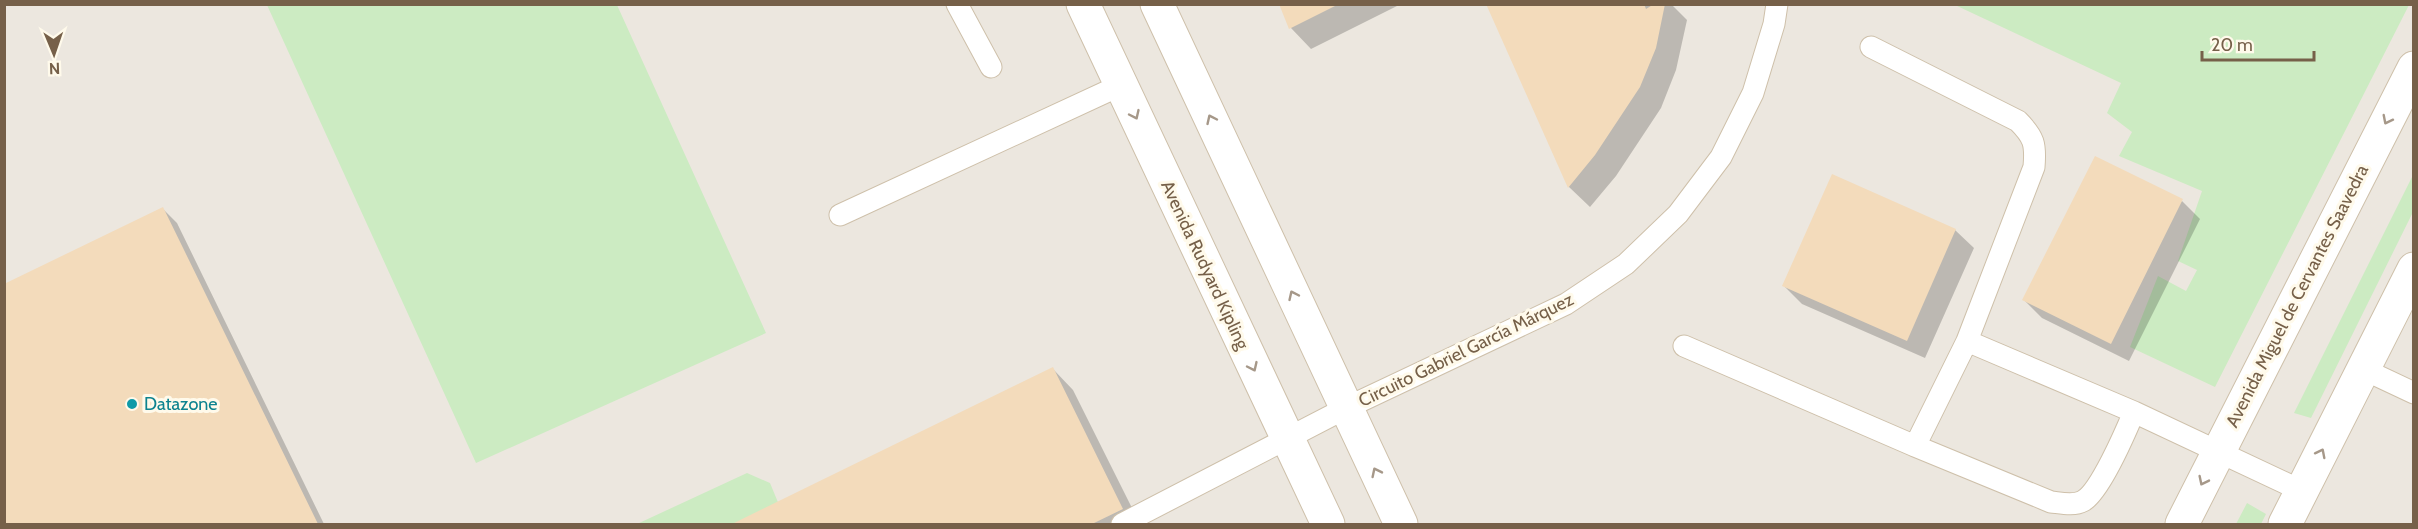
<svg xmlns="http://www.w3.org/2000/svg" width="2418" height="529" viewBox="0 0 2418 529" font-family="Cabin,sans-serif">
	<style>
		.industrial { fill: #ece7df }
		.green { fill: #ccebc2 }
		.shadow { fill: #0003 }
		.building { fill: #f3dbbb }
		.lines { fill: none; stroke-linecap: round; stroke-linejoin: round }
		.service-casing { stroke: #cec0aa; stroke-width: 23 }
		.tertiary-casing { stroke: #cec0aa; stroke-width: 35 }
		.service { stroke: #fff; stroke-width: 21 }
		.tertiary { stroke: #fff; stroke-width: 33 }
		.oneway { stroke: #a69889 }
		.culture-dot { fill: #0f9aa8; stroke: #fffaeb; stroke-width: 2 }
		.labels { text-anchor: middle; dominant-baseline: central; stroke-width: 6; stroke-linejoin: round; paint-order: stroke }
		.street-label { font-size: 18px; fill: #766049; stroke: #fffaeb }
		.culture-label { font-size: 18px; fill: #0d838f; stroke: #fffaeb; text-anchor: start }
	</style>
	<rect width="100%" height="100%" fill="#fdf7e4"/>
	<path class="industrial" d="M4 5H2413V524H5Z"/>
	<path class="green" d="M267 5H617L766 333 476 463Z
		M1955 5H2409L2215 387 2130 347 2158 276 2186 291 2197 270 2178 261 2202 191 2119 156 2132 132 2107 113 2121 83Z
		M2413 175V212L2311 418 2294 413Z
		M747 473 770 483 787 524H637Z
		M2247 503 2266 514 2261 524H2236Z"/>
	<path class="shadow" d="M1280 4H1401L1311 49 1291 28Z
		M1487 4H1671L1687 20 1676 70 1661 108 1616 176 1590 207 1569 187Z
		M2182 201 2200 219 2129 361 2042 318 2024 300Z
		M163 209 177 223 324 524H4V286Z
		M1955 230 1974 248 1925 358 1802 304 1784 286Z
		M1053 369 1073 390 1140 524H736Z"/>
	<path class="building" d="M1279 4H1339L1289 29Z
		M1486 4H1644L1646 9 1654 4H1665L1656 48 1640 87 1595 155 1568 188Z
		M2095 156 2183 199 2111 344 2022 300Z
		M1832 174 1956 229 1907 341 1782 286Z
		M163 207 318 524H4V284Z
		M1053 367 1123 509 1092 524H732Z"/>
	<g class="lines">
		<defs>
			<path id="service" d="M957 4 991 67
				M1871 47 2018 121C2034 137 2036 144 2034 167L1967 341
				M840 215 1121 85
				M1684 346 1915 446 1967 341 2134 412 2302 491
				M2363 369 2414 393
				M1915 446 2051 502C2061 503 2074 506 2083 501 2100 492 2126 431 2134 412
				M1122 524 1346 408 1566 304 1626 264 1678 214 1721 157 1753 93 1774 24 1777 4"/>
			<path id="tertiary" d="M1083 4 1328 524
				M1157 4 1401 524
				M2182 524 2414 68
				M2285 524 2414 269"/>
		</defs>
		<use href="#service" class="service-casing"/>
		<use href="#tertiary" class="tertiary-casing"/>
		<use href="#service" class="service"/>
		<use href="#tertiary" class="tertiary"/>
	</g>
	<defs><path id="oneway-chevron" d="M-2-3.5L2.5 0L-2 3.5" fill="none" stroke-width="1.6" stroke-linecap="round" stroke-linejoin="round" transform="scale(1.5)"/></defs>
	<g class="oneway">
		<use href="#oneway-chevron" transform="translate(1135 115) rotate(65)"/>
		<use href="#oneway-chevron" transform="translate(1211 119) rotate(-115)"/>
		<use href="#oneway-chevron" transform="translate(2387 120) rotate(117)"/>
		<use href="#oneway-chevron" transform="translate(1293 295) rotate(-115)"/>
		<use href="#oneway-chevron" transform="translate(1253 367) rotate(65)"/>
		<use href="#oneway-chevron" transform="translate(2321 453) rotate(-63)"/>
		<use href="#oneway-chevron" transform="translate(1376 472) rotate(-116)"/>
		<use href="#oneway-chevron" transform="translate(2203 481) rotate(116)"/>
	</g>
	<circle class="culture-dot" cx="132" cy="404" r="6"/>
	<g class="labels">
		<g class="street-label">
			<text transform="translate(1205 265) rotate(65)">Avenida Rudyard Kipling</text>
			<text transform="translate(2297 296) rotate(-63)">Avenida Miguel de Cervantes Saavedra</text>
			<text transform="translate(1466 350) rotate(-26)">Circuito Gabriel García Márquez</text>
		</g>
		<g class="culture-label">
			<text x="144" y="404">Datazone</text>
		</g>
	</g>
	<rect width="2418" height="529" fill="none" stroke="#766049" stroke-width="12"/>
	<g transform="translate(54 54) rotate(178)" stroke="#fffaeb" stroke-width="4.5" paint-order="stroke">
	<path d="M0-4.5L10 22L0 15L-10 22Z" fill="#766049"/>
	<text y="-9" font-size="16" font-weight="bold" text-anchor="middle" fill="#766049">N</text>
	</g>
	<path d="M2202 51v9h112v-9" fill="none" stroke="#766049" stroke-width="3"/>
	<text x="2211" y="51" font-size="18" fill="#766049" stroke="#fffaeb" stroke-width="4.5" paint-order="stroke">20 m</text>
</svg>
